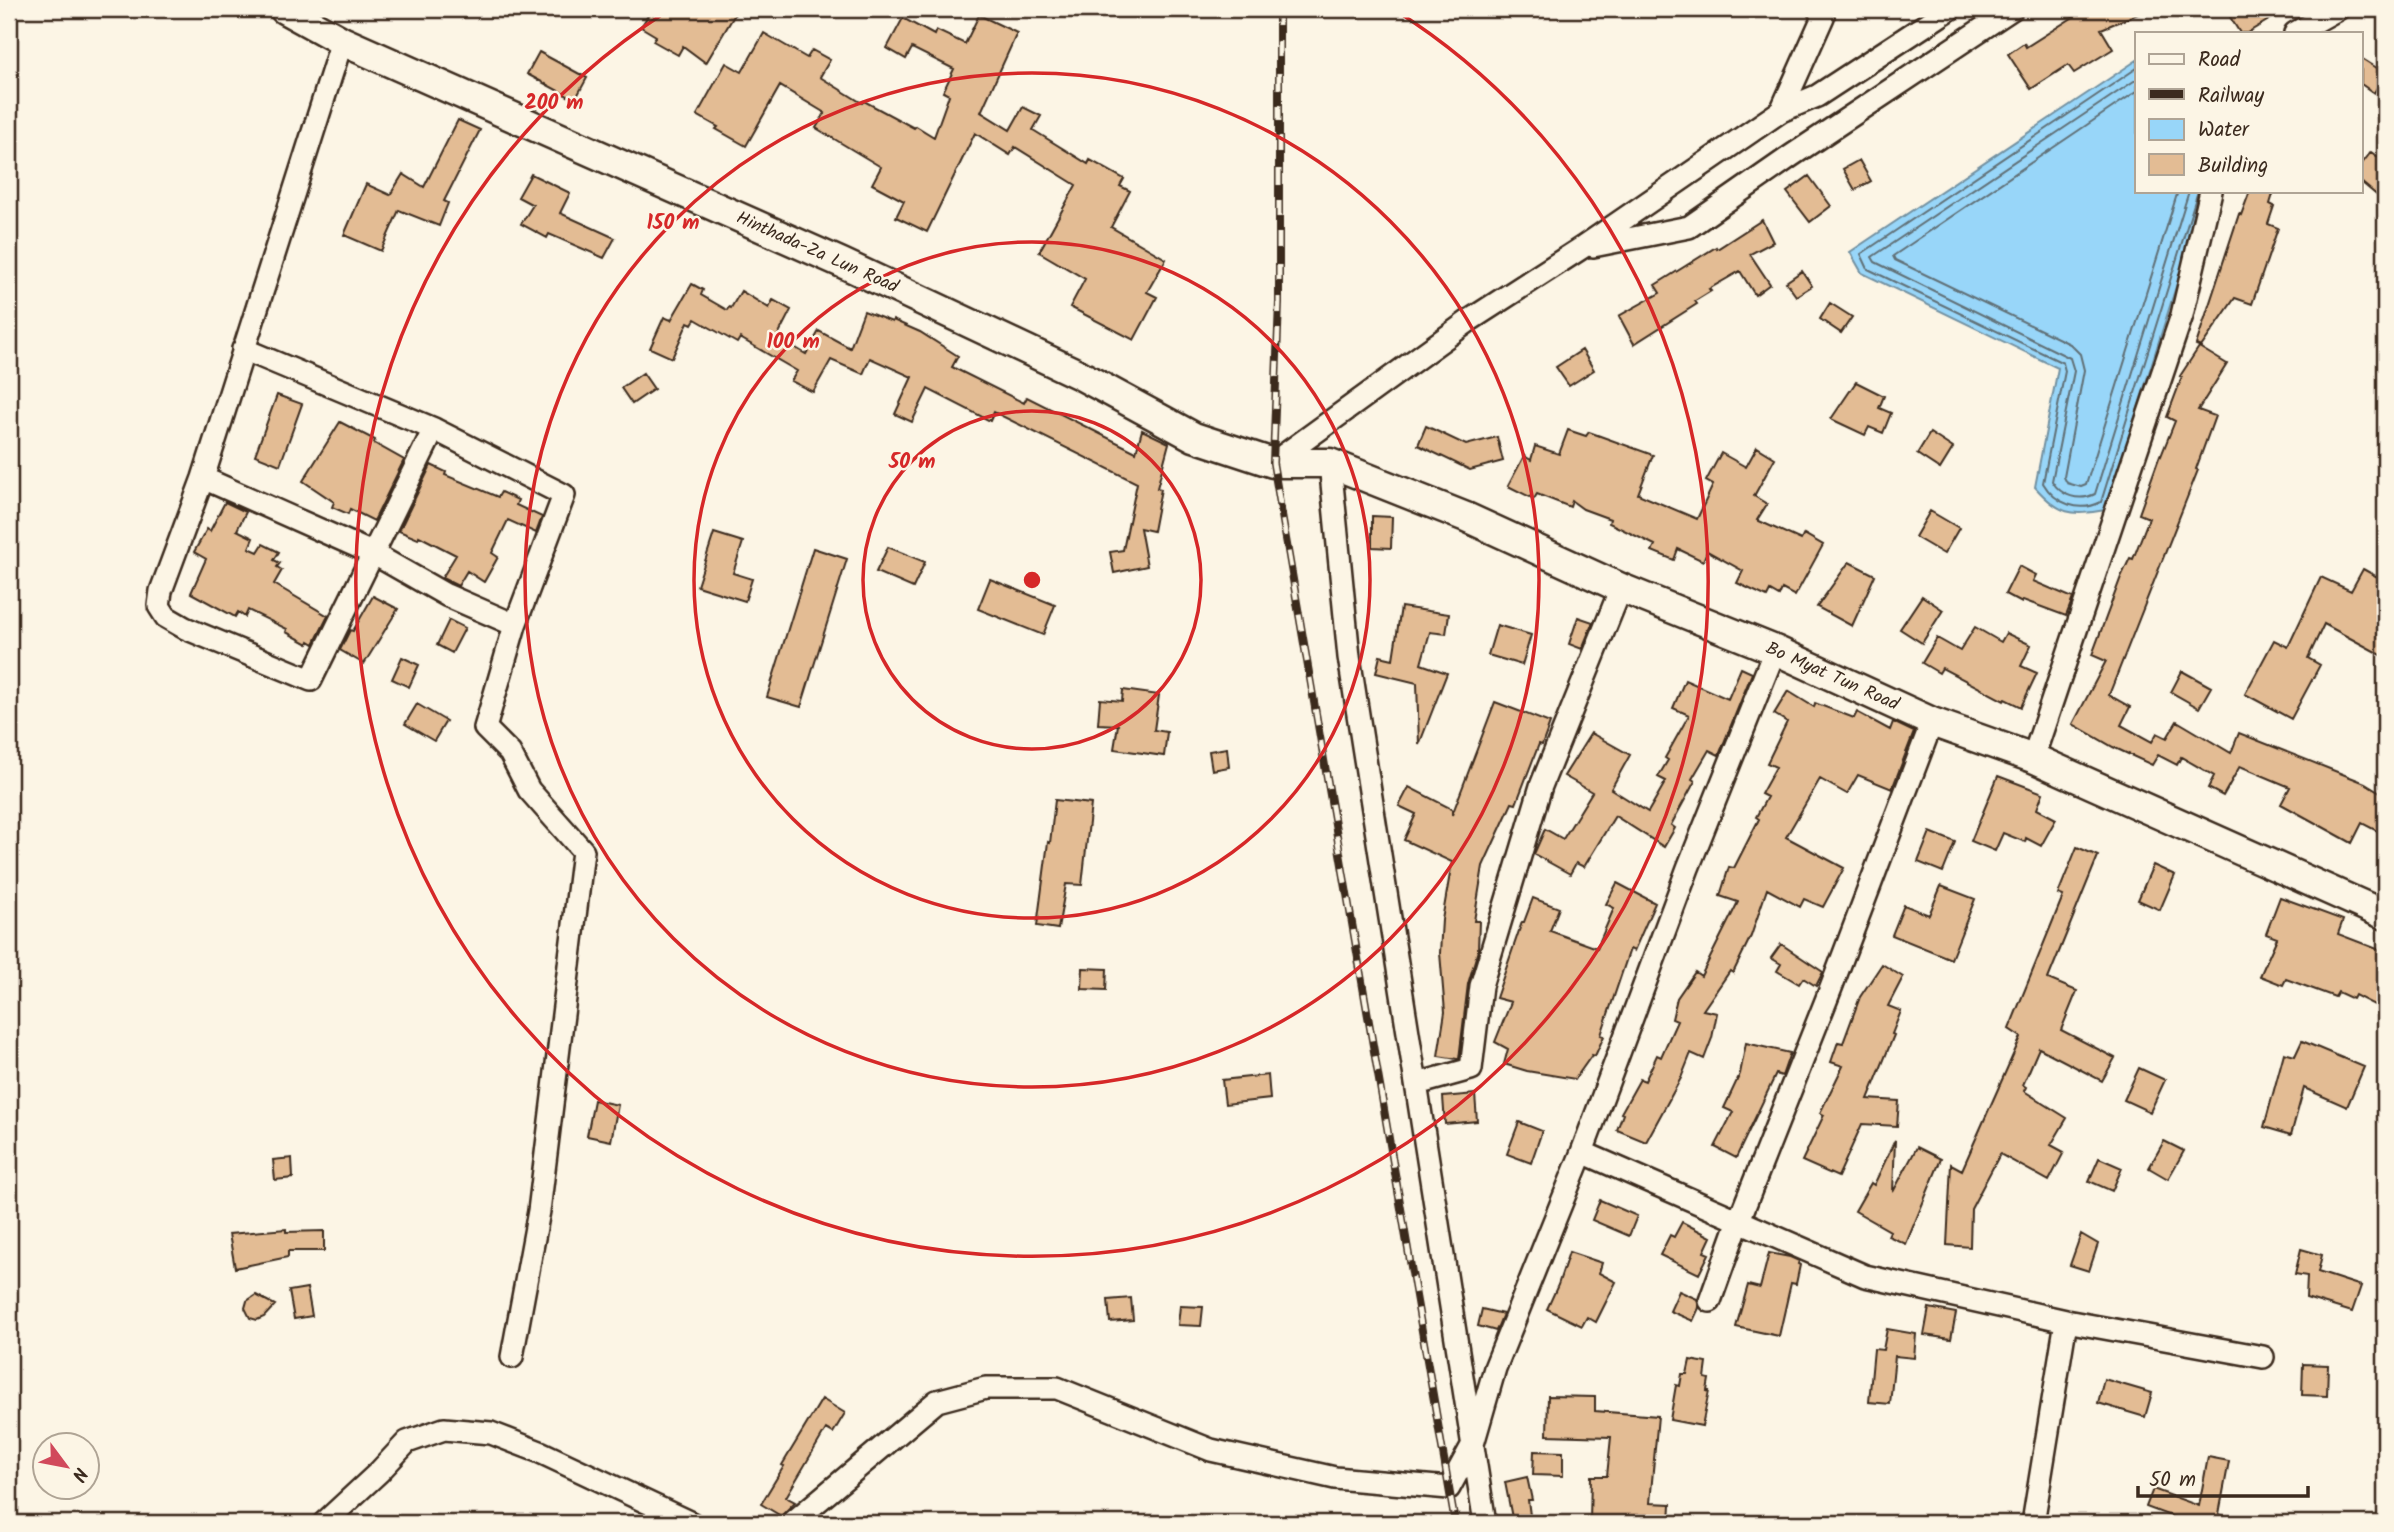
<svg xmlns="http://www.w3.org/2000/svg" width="2394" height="1532" viewBox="0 0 2394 1532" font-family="Kalam,sans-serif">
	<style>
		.water { fill: #98d6f9; stroke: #7391a1; stroke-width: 2 }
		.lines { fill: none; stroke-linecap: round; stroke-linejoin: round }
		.shore { stroke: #606f76; stroke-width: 2 }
		.building { fill: #e3bc94; stroke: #3b2a1e; stroke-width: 2 }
		.minor-casing { stroke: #3b2a1e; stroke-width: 26 }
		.secondary-casing { stroke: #3b2a1e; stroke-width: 33 }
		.minor { stroke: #fcf5e5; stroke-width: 21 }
		.secondary { stroke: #fcf5e5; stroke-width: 28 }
		.rail-casing { stroke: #3b2a1e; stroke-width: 8 }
		.rail { stroke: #fcf5e5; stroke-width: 5; stroke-dasharray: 16; stroke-linecap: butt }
		.ring { fill: none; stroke: #d62828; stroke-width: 3.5 }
		.labels { text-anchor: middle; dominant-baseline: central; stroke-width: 5; stroke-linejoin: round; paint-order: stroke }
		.street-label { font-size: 18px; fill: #3b2a1e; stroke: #fcf5e5 }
		.centre { fill: #d62828; stroke: #fcf5e5; stroke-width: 3.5 }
		.ring-label { font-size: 21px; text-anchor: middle; font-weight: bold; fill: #d62828; stroke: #fcf5e5; stroke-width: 5; stroke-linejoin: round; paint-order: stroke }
	</style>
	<rect width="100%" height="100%" fill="#fcf5e5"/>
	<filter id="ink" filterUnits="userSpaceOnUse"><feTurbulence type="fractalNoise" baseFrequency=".0143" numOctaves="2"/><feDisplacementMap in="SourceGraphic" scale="14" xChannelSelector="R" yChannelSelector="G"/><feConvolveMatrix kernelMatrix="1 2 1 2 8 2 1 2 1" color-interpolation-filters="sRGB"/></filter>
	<g filter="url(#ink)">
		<path class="water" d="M2137 60V191H2206L2106 510C2070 516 2060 515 2035 487L2058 368 1862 273 1850 252Z"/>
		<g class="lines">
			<path class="shore" d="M2137 68 1861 254 1868 269 2063 363 2065 371 2043 483C2055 504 2080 513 2101 502L2198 191
				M2137 79 1872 257 1875 262 2070 358 2074 371 2052 481C2061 496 2079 502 2095 494L2189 191
				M2137 91 1893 256 1895 260 2070 344 2080 354 2084 370 2064 477 2067 483 2081 487 2086 485 2178 191"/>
		</g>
		<path class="building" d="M652 9H738L706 63 683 46 678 55 653 41 656 36 641 27Z
			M2086 9H2150L2101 29 2113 49 2074 73 2068 65 2031 89 2008 54 2024 43 2026 47Z
			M2225 9H2287L2247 33H2240Z
			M979 15 1017 33 981 112 1010 130 1023 107 1041 116 1033 130 1088 164 1090 160 1124 179 1120 186 1130 191 1111 227 1166 259 1147 292 1157 297 1134 340 1070 307 1085 279 1039 252 1076 185 1015 147 1010 155 975 133 927 232 896 217 904 201 872 184 881 167 816 128 825 113 780 86 746 146 716 129 718 127 697 115 726 63 742 72 764 33 807 58 812 50 830 60 820 77 862 103 864 101 914 128 916 126 934 137 949 95 943 92 954 69 912 48 906 59 887 48 903 18 934 35 936 30 965 44Z
			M539 52 587 78 575 100 527 74Z
			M2361 58 2385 73 2374 93 2361 84Z
			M458 120 480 130 444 201 448 203 439 226 399 210 381 251 344 235 366 184 390 195 403 174 424 187Z
			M2371 152 2385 162V202L2361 182V165Z
			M1859 160 1871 181 1855 190 1843 169Z
			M531 174 570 193 560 213 615 238 604 258 549 234 547 238 521 224 533 205 518 197Z
			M1809 176 1831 206 1810 222 1787 192Z
			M2250 191H2274L2270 204 2274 206 2268 224 2278 228 2252 304 2235 298 2201 347 2196 345 2239 214 2241 215Z
			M1762 220 1773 242 1750 254 1770 284 1755 295 1740 271 1709 289 1711 291 1695 301 1697 304 1634 344 1619 316 1660 293 1655 285 1716 247 1717 249Z
			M1802 271 1812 286 1796 296 1786 282Z
			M692 284 703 290 701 295 727 310 729 307 731 308 741 291 769 308 773 300 791 310 777 337 806 354 819 331 850 348 864 311 892 322 893 320 920 332 958 356 952 367 1024 403 1027 397 1136 452 1142 430 1169 443 1157 488 1161 489 1153 531 1140 528 1147 566 1114 573 1110 552 1123 550 1137 483 994 412 990 421 928 389 912 422 895 414 912 377 870 358 863 374 831 360 813 392 791 381 797 371 740 338 737 343 695 319 692 324 688 322 672 358 650 348 664 317 671 320Z
			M1830 303 1852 317 1841 333 1820 319Z
			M2199 347 2227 364 2198 410 2215 416 2196 469 2198 470 2109 695 2130 707 2121 725 2152 742 2157 733 2167 738 2177 721 2231 753 2239 733 2365 783 2385 795V835L2362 823 2352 843 2281 804 2290 787 2240 766 2223 796 2208 788 2214 776 2181 757 2177 765 2158 755 2152 765 2113 747 2073 724 2106 661 2092 655 2121 577 2130 558 2133 559 2149 518 2139 514 2160 455 2161 456 2175 421 2167 417 2182 377 2180 376Z
			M1582 350 1594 370 1569 386 1556 367Z
			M643 373 654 389 632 404 621 388Z
			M1856 382 1884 396 1879 408 1891 413 1883 433 1869 427 1865 435 1831 419Z
			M277 395 302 404 280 465 255 455Z
			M340 422 375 440 374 443 404 460 374 521 350 509 348 514 332 507 334 502 303 481Z
			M1426 426 1466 445 1497 437 1503 461 1470 470 1418 445Z
			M1568 430 1586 436 1589 432 1653 455 1638 494 1697 519 1713 485 1706 481 1721 453 1746 467 1757 447 1775 458 1754 496 1767 504 1757 520 1801 540 1804 534 1823 545 1795 596 1782 589 1779 596 1770 591 1767 597 1737 583 1743 571 1707 551 1703 561 1678 549 1674 560 1652 551 1655 545 1609 523 1610 519 1583 509 1572 501 1570 507 1537 494 1534 499 1508 486 1524 456 1531 460 1535 446 1559 454Z
			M1930 433 1953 448 1940 469 1917 454Z
			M431 465 446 472 445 475 498 497 501 492 518 500 516 505 542 517 536 533 508 520 492 553 498 557 484 582 467 571 458 586 442 578 456 555 419 536 418 539 399 531Z
			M225 502 246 512 237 530 253 538 249 548 258 552 263 544 279 552 274 560 280 563 277 567 282 570 274 584 328 616 314 644 309 641 308 644 286 632 287 629 248 610 245 617 238 612 235 617 191 593 206 559 194 552 207 529 210 531Z
			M1930 511 1959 528 1944 554 1915 537Z
			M1372 516 1392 517 1391 548 1372 547Z
			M714 533 743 542 733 573 752 579 745 601 697 586Z
			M888 547 925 562 913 588 876 572Z
			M813 548 847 559 801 707 767 697Z
			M1849 562 1875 575 1852 626 1817 607Z
			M2019 566 2036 575 2033 581 2073 598 2066 616 2023 600 2022 603 2005 594Z
			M2363 569 2385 581V657L2324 624 2308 658 2320 665 2291 719 2245 694 2274 640 2288 647 2321 577 2351 591Z
			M990 579 1055 605 1043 635 978 609Z
			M373 596 398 609 364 664 340 650 350 630 353 631Z
			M1922 596 1943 610 1922 643 1900 629Z
			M1401 607 1449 614 1446 634 1430 632 1421 664 1447 673 1419 745 1417 683 1376 673 1380 656 1393 659Z
			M1578 617 1593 622 1582 649 1569 644Z
			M449 620 465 628 452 653 437 645Z
			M1497 625 1531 635 1522 665 1488 655Z
			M1975 627 2001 642 2006 633 2031 645 2021 666 2037 673 2021 707 2005 699 2004 701 1942 668 1939 673 1922 663 1937 638 1960 651Z
			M402 657 419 665 409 687 392 679Z
			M1741 668 1752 673 1719 755 1709 750 1692 779 1695 781 1671 825 1675 828 1664 847 1615 816 1584 867 1576 863 1570 874 1534 854 1545 829 1563 839 1592 792 1564 776 1591 733 1630 755 1611 789 1648 812 1666 781 1658 777 1668 760 1665 758 1689 715 1673 708 1685 680 1728 699Z
			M2182 671 2211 687 2199 708 2171 692Z
			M1123 690 1159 695 1154 730 1167 732 1164 756 1114 749 1118 725 1098 724 1100 699 1122 701Z
			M1788 691 1814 707 1815 703 1854 718 1857 712 1890 730 1893 722 1914 732 1892 789 1858 775 1847 794 1820 779 1786 837 1844 868 1823 907 1804 899 1800 907 1767 889 1751 936 1733 973 1730 971 1703 1010 1717 1013 1712 1038 1704 1059 1691 1053 1681 1078 1646 1142 1617 1130 1623 1114 1621 1113 1640 1079 1645 1081 1657 1055 1661 1057 1677 1021 1672 1019 1677 998 1695 972 1701 976 1738 902 1720 896 1729 867 1734 868 1759 819 1756 817 1767 797 1761 794 1776 767 1767 763 1787 722 1774 714Z
			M1495 702 1550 723 1542 745 1539 744 1516 804 1512 803 1483 866 1474 921H1479L1478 950 1468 984 1459 1059H1457L1438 1056 1445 1012 1440 953 1442 920 1452 862 1404 840 1416 814 1399 806 1409 787 1452 809V815Z
			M417 704 446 721 434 741 405 724Z
			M1227 748 1229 767 1212 770 1209 751Z
			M1998 776 2043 793 2037 809 2056 819 2041 846 2026 838 2025 842 2003 833 1995 851 1971 841Z
			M1055 800 1091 804 1082 885 1066 884 1058 929 1037 926 1048 842 1050 843Z
			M1930 832 1955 842 1943 872 1918 862Z
			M2077 847 2098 856 2048 979 2077 991 2061 1030 2115 1058 2102 1081 2039 1048 2023 1085 2026 1087 2024 1091 2067 1118 2051 1145 2064 1152 2049 1181 2000 1154 1971 1209 1970 1247 1947 1245 1951 1164 1962 1170 2021 1037 2009 1029 2063 896 2058 894Z
			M2153 865 2175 875 2160 910 2138 900Z
			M1617 883 1655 903 1634 951 1630 949 1601 1035 1604 1036 1595 1056 1592 1055 1575 1079 1527 1071 1504 1064 1508 1049 1495 1042 1511 1002 1496 998 1522 922H1524L1533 898 1559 908 1550 931 1597 948 1614 908 1606 904Z
			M1941 886 1975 899 1951 959 1892 935 1904 905 1929 915Z
			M2280 897 2343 920 2338 934 2385 952V1008L2377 1004 2376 1006 2355 995 2353 999 2338 992 2335 997 2286 979 2283 985 2260 976 2277 938 2266 934Z
			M1781 944 1823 972 1816 986 1803 978 1799 984 1777 971 1781 964 1771 958Z
			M1882 964 1903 977 1888 1006 1901 1011 1892 1034 1894 1035 1868 1099 1899 1101 1897 1126 1862 1124 1838 1177 1802 1161 1824 1115 1820 1113 1843 1066 1831 1062 1838 1042 1843 1043 1860 997Z
			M1083 968 1107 969 1106 990 1082 989Z
			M2302 1041 2364 1067 2347 1107 2304 1088 2291 1135 2264 1127 2284 1053 2295 1056Z
			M1746 1043 1790 1053 1782 1076 1776 1074 1736 1158 1715 1147 1733 1112 1724 1108 1740 1074Z
			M2139 1068 2165 1080 2150 1112 2124 1100Z
			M1268 1075 1270 1099 1225 1104 1222 1080Z
			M1475 1094 1477 1121 1445 1124 1443 1097Z
			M594 1100 618 1105 611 1141 587 1136Z
			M1519 1122 1542 1131 1531 1163 1507 1154Z
			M1895 1140 1893 1192 1917 1147 1941 1159 1906 1244 1888 1236 1890 1231 1855 1211 1871 1183 1874 1185Z
			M2164 1141 2184 1151 2168 1179 2149 1168Z
			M292 1158 293 1178 275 1180 273 1160Z
			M2099 1158 2122 1168 2112 1191 2089 1181Z
			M1600 1200 1637 1216 1629 1236 1592 1220Z
			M1682 1222 1711 1237 1704 1252 1709 1254 1699 1274 1660 1255 1670 1235 1674 1237Z
			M286 1229V1232L324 1231V1251H288V1257L235 1268 229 1234Z
			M2081 1234 2098 1244 2089 1271 2070 1265Z
			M2301 1249 2322 1255 2318 1272 2361 1286 2352 1312 2306 1298 2307 1276 2295 1274Z
			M1569 1252 1602 1263 1599 1273 1616 1282 1596 1322 1587 1317 1582 1326 1547 1309 1558 1285Z
			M1769 1253 1790 1257 1799 1261 1798 1264 1800 1265 1796 1284 1791 1283 1779 1336 1736 1327 1748 1285 1760 1288Z
			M307 1288 312 1316 294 1319 289 1291Z
			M1679 1291 1697 1299 1699 1308 1693 1321 1670 1311Z
			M256 1295 275 1305 264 1317 257 1320 250 1318 245 1308 247 1301Z
			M1131 1298 1133 1320 1110 1322 1108 1300Z
			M1180 1306 1203 1307 1201 1326 1178 1325Z
			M1929 1308 1956 1313 1951 1339 1924 1335Z
			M1482 1309 1503 1314 1496 1331 1478 1326Z
			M1887 1329 1916 1334 1914 1358 1895 1356 1890 1404 1869 1402 1874 1349 1883 1350Z
			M1690 1360 1707 1363 1705 1378 1709 1379 1707 1391H1709L1702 1426 1670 1420 1676 1385 1680 1386 1682 1374H1687Z
			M2303 1364 2328 1365 2327 1396 2302 1395Z
			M2104 1379 2152 1393 2145 1417 2098 1403Z
			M1548 1396 1595 1397V1411L1658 1416 1650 1503 1671 1504 1670 1523H1590L1591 1476H1607L1611 1437 1547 1435Z
			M822 1399 845 1413 833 1433 826 1429 786 1497 795 1502 781 1516 761 1504 784 1466 782 1465Z
			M1534 1451 1563 1452V1476L1533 1475Z
			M2208 1457 2229 1461 2219 1514 2239 1523H2189L2146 1507 2153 1489 2199 1506Z
			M1527 1477 1532 1500H1528L1531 1523H1513L1505 1482Z"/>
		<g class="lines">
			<defs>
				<path id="minor" d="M2295 33 2338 9
					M342 41 203 478 161 591 159 606 166 617 185 628 311 680 434 429
					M1781 111 1823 17 1818 9
					M1593 246 1689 227 1791 156 2012 9
					M243 349 434 429 564 495 515 625 485 728 510 753 529 790 583 851 539 1211 512 1357
					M1273 463 1470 320 1583 247 1781 111 1817 96 1950 9
					M1330 463 1349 657 1485 1523
					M203 478 374 554 446 595 515 625
					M2033 758 2182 315 2211 191
					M1417 1084 1471 1069 1481 986 1541 786 1621 588
					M1582 1152 1865 1276 2066 1321 2263 1357
					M1710 1301 1739 1220 1831 988 1932 722
					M324 1523 379 1472 407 1442 444 1429 491 1433 540 1452 691 1523
					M792 1523 937 1401 986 1388H1057L1211 1450 1335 1478 1449 1488 1473 1444 1495 1368 1582 1152 1688 868 1775 650
					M2033 1523 2066 1321"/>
				<path id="secondary" d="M284 9 342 41 842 263 1078 374 1194 437 1273 463H1330L1466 517 1621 588 1775 650 1932 722 2033 758 2385 915"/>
			</defs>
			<use href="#minor" class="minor-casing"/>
			<use href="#secondary" class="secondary-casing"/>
			<use href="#minor" class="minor"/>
			<use href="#secondary" class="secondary"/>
			<defs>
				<path id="rail" d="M1279 9V302L1273 463 1455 1523"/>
			</defs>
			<use href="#rail" class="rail-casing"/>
			<use href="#rail" class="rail"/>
		</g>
	</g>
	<g class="ring">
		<circle cx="1032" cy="580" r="169"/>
		<circle cx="1032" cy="580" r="338"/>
		<circle cx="1032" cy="580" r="507"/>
		<path d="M1395 10A676 676 0 1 1 669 10"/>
	</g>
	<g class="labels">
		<g class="street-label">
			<text transform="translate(817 253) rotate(24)">Hinthada-Za Lun Road</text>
			<text transform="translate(1832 677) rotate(24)">Bo Myat Tun Road</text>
		</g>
	</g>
	<circle cx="1032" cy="580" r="10" class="centre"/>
	<g class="ring-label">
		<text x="554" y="109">200 m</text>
		<text x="673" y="229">150 m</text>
		<text x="793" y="348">100 m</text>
		<text x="912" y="468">50 m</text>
	</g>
	<rect width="2394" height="1532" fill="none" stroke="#fcf5e5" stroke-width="35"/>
	<rect x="18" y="18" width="2359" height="1497" fill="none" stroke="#3b2a1e" stroke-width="2.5" filter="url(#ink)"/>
	<rect x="2135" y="32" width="228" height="161" fill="#fcf5e5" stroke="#afa495" stroke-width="2"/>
	<rect x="2149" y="54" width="35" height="10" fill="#fcf5e5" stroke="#afa495" stroke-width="2"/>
	<text x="2198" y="66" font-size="21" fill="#3b2a1e">Road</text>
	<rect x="2149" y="89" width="35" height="10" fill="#3b2a1e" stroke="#afa495" stroke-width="2"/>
	<text x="2198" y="102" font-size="21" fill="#3b2a1e">Railway</text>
	<rect x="2149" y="119" width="35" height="21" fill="#98d6f9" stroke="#afa495" stroke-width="2"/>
	<text x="2198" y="136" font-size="21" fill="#3b2a1e">Water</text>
	<rect x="2149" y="154" width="35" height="21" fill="#e3bc94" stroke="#afa495" stroke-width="2"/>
	<text x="2198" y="172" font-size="21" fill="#3b2a1e">Building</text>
	<g transform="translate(66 1466) rotate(122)"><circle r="33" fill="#fcf5e5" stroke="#afa495" stroke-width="2"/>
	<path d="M0-5L12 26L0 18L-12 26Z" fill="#d1495b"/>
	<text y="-10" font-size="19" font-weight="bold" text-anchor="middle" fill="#3b2a1e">N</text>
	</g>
	<path d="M2138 1486v10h170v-10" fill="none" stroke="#3b2a1e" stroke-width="3.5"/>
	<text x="2149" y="1486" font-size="21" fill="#3b2a1e" stroke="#fcf5e5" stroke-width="5" paint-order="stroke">50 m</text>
</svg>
